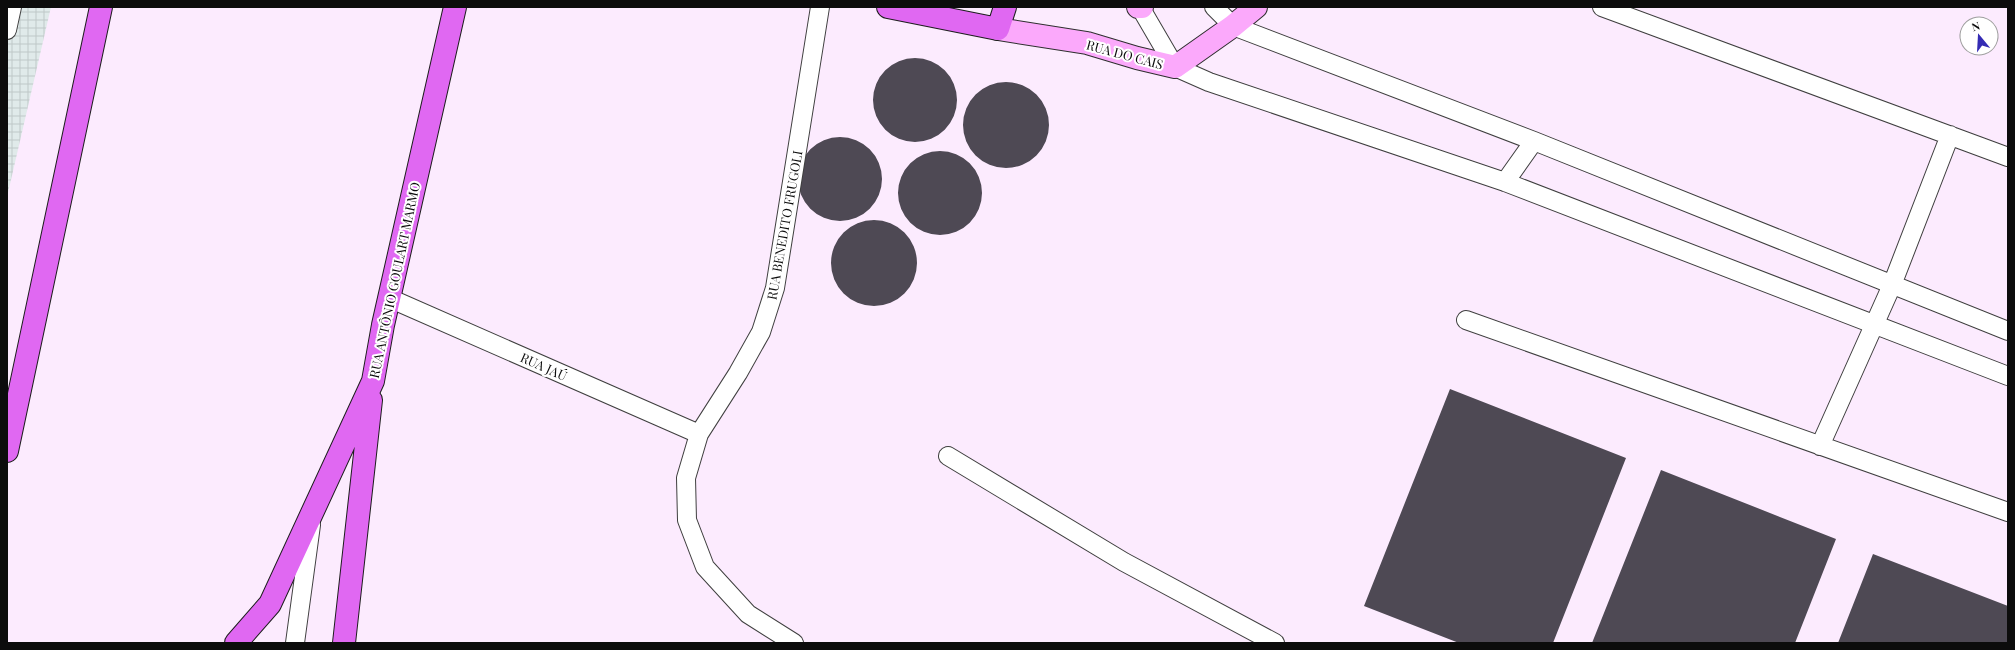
<svg xmlns="http://www.w3.org/2000/svg" width="2015" height="650" viewBox="0 0 2015 650" font-family="'Playfair Display',serif">
	<style>
		.industrial { fill: url(#industrial-grid) }
		.building { fill: #4e4954 }
		.lines { fill: none; stroke-linecap: round; stroke-linejoin: round }
		.lane-casing { stroke: #3f3f3f; stroke-width: 20 }
		.secondary-casing { stroke: #2e2e2e; stroke-width: 24 }
		.primary-casing { stroke: #1d1d1d; stroke-width: 24 }
		.lane { stroke: #fff; stroke-width: 18 }
		.secondary { stroke: #fba9fb; stroke-width: 22 }
		.primary { stroke: #e068f2; stroke-width: 22 }
		.labels { text-anchor: middle; dominant-baseline: central; stroke-width: 4; stroke-linejoin: round; paint-order: stroke }
		.street-label { font-size: 13px; fill: #0c0c0c; stroke: #fff }
	</style>
	<defs>
		<pattern id="industrial-grid" width="8" height="8" patternUnits="userSpaceOnUse"><rect width="8" height="8" fill="#e0eaea"/><path d="M0 4h8M4 0v8" fill="none" stroke="#bfc8c8"/></pattern>
	</defs>
	<rect width="100%" height="100%" fill="#fcebfe"/>
	<path class="industrial" d="M7 7H51L7 197Z"/>
	<path class="building" d="M873 100a42 42 0 1 1 84 0a42 42 0 1 1-84 0Z
		M963 125a43 43 0 1 1 86 0a43 43 0 1 1-86 0Z
		M798 179a42 42 0 1 1 84 0a42 42 0 1 1-84 0Z
		M898 193a42 42 0 1 1 84 0a42 42 0 1 1-84 0Z
		M831 263a43 43 0 1 1 86 0a43 43 0 1 1-86 0Z
		M1450 389 1626 458 1553 643H1459L1364 606Z
		M1661 470 1836 539 1795 643H1592Z
		M1873 554 2008 606V643H1838Z"/>
	<g class="lines">
		<defs>
			<path id="lane" d="M1140 7 1175 67 1209 82 1505 182 2008 376
				M1214 7 1233 26 1534 141 2008 331
				M1602 7 2008 157
				M7 30 12 7
				M1505 182 1534 141
				M389 298 699 434
				M1466 320 2008 512
				M1820 446 1892 285 1950 135
				M948 456 1124 562 1275 643
				M295 643 311 525
				M794 643 748 614 705 567 687 520 686 478 699 434 738 373 761 332 775 288 820 7"/>
			<path id="secondary" d="M1138 7H1142
				M998 29 1087 43 1137 58 1175 67 1233 26 1256 7"/>
			<path id="primary" d="M888 7 998 29 1005 7
				M7 451 101 7
				M236 643 270 604 373 381 383 325 455 7
				M344 643 371 400"/>
		</defs>
		<use href="#lane" class="lane-casing"/>
		<use href="#secondary" class="secondary-casing"/>
		<use href="#primary" class="primary-casing"/>
		<use href="#lane" class="lane"/>
		<use href="#secondary" class="secondary"/>
		<use href="#primary" class="primary"/>
	</g>
	<g class="labels">
		<g class="street-label">
			<text transform="translate(1125 54) rotate(15)">RUA DO CAIS</text>
			<text transform="translate(784 225) rotate(-80)">RUA BENEDITO FRUGOLI</text>
			<text transform="translate(394 280) rotate(-78)">RUA ANTÔNIO GOULART MARMO</text>
			<text transform="translate(544 366) rotate(24)">RUA JAÚ</text>
		</g>
	</g>
	<rect width="2015" height="650" fill="none" stroke="#0c0c0c" stroke-width="16"/>
	<g transform="translate(1979 36) rotate(342)"><circle r="19" fill="#ffffff" stroke="#9e9e9e"/>
	<path d="M0-3L7 15L0 10L-7 15Z" fill="#342bb4"/>
	<text y="-6" font-size="11" font-weight="bold" text-anchor="middle" fill="#0c0c0c">N</text>
	</g>
</svg>
